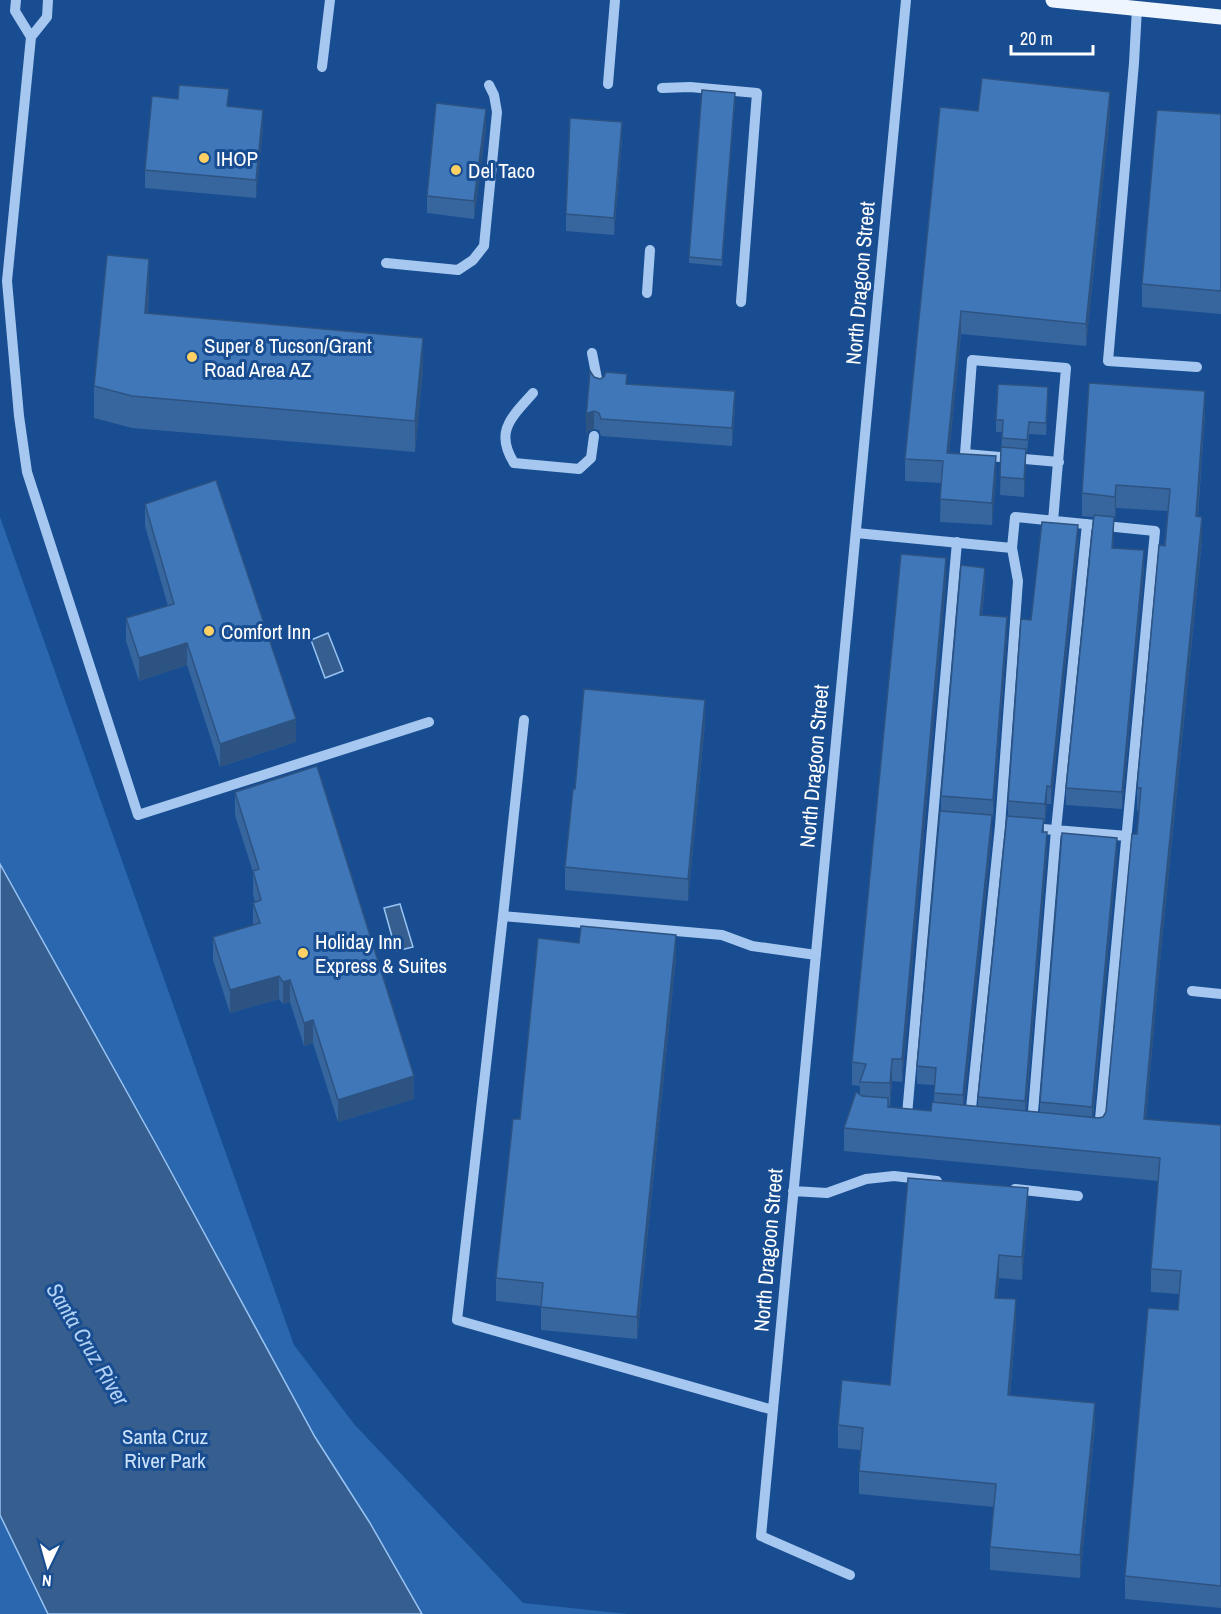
<svg xmlns="http://www.w3.org/2000/svg" width="1221" height="1614" viewBox="0 0 1221 1614" font-family="'Archivo Narrow',sans-serif">
	<style>
		.green { fill: #2a67af }
		.water { fill: #365e8f; stroke: #98c3f2; stroke-width: 1.5 }
		.lines { fill: none; stroke-linecap: round; stroke-linejoin: round }
		.minor { stroke: #a6c8f0; stroke-width: 10 }
		.major { stroke: #eef5ff; stroke-width: 15 }
		.wall { fill: #37669f }
		.shaded-wall { fill: #2d5382 }
		.building { fill: #4077b9; stroke: #2d5382; stroke-width: 1.5 }
		.poi-dot { fill: #ffd164; stroke: #184d91; stroke-width: 2 }
		.labels { text-anchor: middle; dominant-baseline: central; stroke-width: 6; stroke-linejoin: round; paint-order: stroke }
		.poi-label { font-size: 21px; fill: #fff; stroke: #184d91; text-anchor: start }
		.street-label { font-size: 21px; fill: #fff; stroke: #184d91 }
		.park-label { font-size: 21px; fill: #cce2fb; stroke: #184d91 }
		.water-label { font-size: 22px; font-style: italic; fill: #b2d2f7; stroke: #184d91 }
	</style>
	<rect width="100%" height="100%" fill="#184d91"/>
	<path class="green" d="M0 517 294 1345 354 1424 523 1603 628 1614H0Z"/>
	<path class="water" d="M328 633 343 671 325 678 311 640Z
		M0 864 157 1146 315 1437 370 1523 422 1614H48L0 1515Z
		M400 904 413 947 396 951 384 908Z"/>
	<g class="lines">
		<path class="minor" d="M16 0 15 11 31 37
			M48 0 47 17 31 37 7 281 19 416 27 472 138 815 429 722
			M1137 8 1134 63 1108 361 1197 367
			M322 67 330 0
			M608 84 615 0
			M662 88 690 87 757 93 741 302
			M386 263 458 270 473 260 484 246 497 112 494 95 489 85
			M647 293 650 250
			M592 353 599 389
			M533 393C512 417 494 431 514 463L579 469 591 458 594 436
			M1053 521 1066 368 972 360 965 454 1059 462
			M856 533 1012 548 1015 517 1155 531 1099 1130
			M1031 828 1127 836
			M503 916 524 720
			M1192 991 1221 994
			M907 1115 957 542
			M970 1118 1000 826 1018 581 1012 548
			M1032 1124 1056 830 1087 524
			M1015 1189 1078 1196
			M793 1191 827 1193 866 1179 894 1176 937 1181
			M773 1410 457 1320 503 916 722 935 752 946 816 955
			M850 1575 761 1536 906 0"/>
		<path class="major" d="M1053 0 1221 17"/>
	</g>
	<path class="wall" d="M735 99 722 266 689 263V257Z
		M229 106 263 127 256 198 145 188V170Z
		M978 111 1110 114 1086 346 961 334 949 453 996 478 992 525 940 522 941 483 905 481V459Z
		M1221 114V314L1142 307V284Z
		M486 127 474 219 427 213V196Z
		M622 139 614 235 566 231V214Z
		M149 291 148 313 423 370 415 452 132 428 94 418V386Z
		M594 377 735 409 732 446 601 436 599 430 594 429 588 431 586 435Z
		M1048 399 1046 435 1029 434 1027 452H1026L1024 497 1000 495 1002 432H996V420Z
		M1205 413 1198 517 1202 540 1159 971 1146 1119 1221 1125V1608L1125 1599V1576L1178 1310 1179 1294 1151 1292V1269L1158 1181 844 1151V1128L860 1094V1086L852 1085V1062L946 581 902 1082 892 1081 890 1106 888 1107 931 1111 934 1102V1085L917 1084V1066L941 811V796L985 585 982 615 1007 635 993 817H992V832L964 1105 978 1107V1097L1008 816V801L1031 620 1078 542 1051 804H1047L1045 822H1044V832L1047 850 1026 1111 1040 1112V1102L1117 855 1093 1117 1098 1118 1103 1117 1106 1112 1139 811 1137 810V788L1168 511 1116 508 1115 519H1114L1113 548 1144 567 1122 809 1066 805V788L1093 517 1082 516V493Z
		M145 504 296 742 220 767 187 665 139 681 126 641V618L168 606 145 526Z
		M705 723 688 901 565 890V867Z
		M235 792 414 1099 338 1122 313 1043 304 1046 290 1002 283 1004 279 999 230 1013 213 960V937L253 925V903L255 902 253 894V872L235 815Z
		M676 958 637 1339 541 1330V1306L496 1301V1278L520 1119Z
		M1028 1210 1022 1280 999 1278 997 1298 1016 1322 1010 1396 1095 1426 1080 1578 990 1570V1547L994 1507 859 1494V1471L861 1450 838 1448V1425L890 1385Z"/>
	<path class="shaded-wall" d="M1110 92V114L1086 346V324Z
		M486 109V127L474 219V201Z
		M263 110V127L256 198V180Z
		M622 122V139L614 235V218Z
		M149 259V291L145 345V313Z
		M961 311V334L947 475V453Z
		M423 338V370L415 452V421Z
		M1048 387V399L1046 435V423Z
		M735 391V409L732 446V428Z
		M1205 391V413L1196 539V516Z
		M594 411V429L588 431 586 435V418L588 413Z
		M1026 449V467L1024 497V479Z
		M996 456V478L992 525V503Z
		M1116 485V508L1115 519V497Z
		M1114 517V534L1112 565V548Z
		M1202 517V540L1159 971 1144 1141V1119L1159 948Z
		M1078 525V542L1051 804V787Z
		M1144 550V567L1122 809V792Z
		M946 558V581L902 1082V1059Z
		M985 568V585L980 632V615Z
		M1007 617V635L993 817V800Z
		M187 643V665L139 681V658Z
		M705 700V723L688 901V879Z
		M296 719V742L220 767V744Z
		M1047 786V804L1045 822V804Z
		M992 815V832L963 1113V1095Z
		M1047 832V850L1025 1119V1101Z
		M1117 838V855L1092 1125V1107Z
		M676 935V958L637 1339V1317Z
		M279 976V999L230 1013V990Z
		M290 980V1002L283 1004V982Z
		M313 1020V1043L304 1046V1023Z
		M892 1059V1081L890 1106V1083Z
		M414 1076V1099L338 1122V1100Z
		M1028 1188V1210L1022 1280V1257Z
		M999 1255V1278L995 1320V1298Z
		M1016 1299V1322L1008 1418V1395Z
		M1095 1403V1426L1080 1578V1555Z"/>
	<path class="building" d="M982 78 1110 92 1086 324 961 311 947 453 996 456 992 503 940 499 943 461 905 459 940 107 978 111Z
		M179 85 229 89 227 106 263 110 256 180 145 170 152 96 178 99Z
		M702 90 735 93 722 260 689 257Z
		M436 103 486 109 474 201 427 196Z
		M1157 110 1221 114V291L1142 284Z
		M570 118 622 122 614 218 566 214Z
		M107 255 149 259 145 313 423 338 415 421 132 396 94 386Z
		M590 371 594 377 600 379 604 377 606 372 627 374 626 384 735 391 732 428 601 419 599 413 594 411 588 413 586 418Z
		M1089 383 1205 391 1196 516 1202 517 1159 948 1144 1119 1221 1125V1586L1125 1576 1148 1308 1178 1310 1181 1271 1151 1269 1160 1158 844 1128 856 1092 862 1096 888 1098V1107L931 1111 932 1102 1098 1118 1103 1117 1106 1112 1132 834H1137L1141 788H1137L1159 545 1165 546 1170 489 1116 485 1115 497 1082 493Z
		M998 384 1048 387 1046 423 1029 422 1027 440 1002 438 1003 420H996Z
		M1001 447 1026 449 1024 479 1000 477Z
		M216 480 296 719 220 744 187 643 139 658 126 618 174 604 145 504Z
		M1094 515 1114 517 1112 548 1144 550 1122 792 1066 788Z
		M1042 522 1078 525 1051 787 1047 786 1045 804 1008 801 1021 619 1031 620Z
		M901 554 946 558 902 1059H892L890 1083 860 1082 866 1064 852 1062Z
		M961 565 985 568 980 615 1007 617 993 800 941 796Z
		M584 689 705 700 688 879 565 867 573 789H575Z
		M317 766 414 1076 338 1100 313 1020 304 1023 290 980 283 982 279 976 230 990 213 937 260 923 253 903 261 900 253 871 259 869 235 792Z
		M940 811 992 815 963 1095 934 1093 936 1068 917 1066Z
		M1007 816 1044 819 1042 832H1047L1025 1101 978 1097Z
		M1062 833 1117 838 1092 1107 1040 1102Z
		M581 926 676 935 637 1317 541 1307 543 1283 496 1278 513 1119H520L538 938 579 943Z
		M908 1178 1028 1188 1022 1257 999 1255 995 1298 1016 1299 1008 1395 1095 1403 1080 1555 990 1547 996 1484 859 1471 863 1428 838 1425 842 1380 890 1385Z"/>
	<g class="poi-dot">
		<circle cx="204" cy="158" r="6"/>
		<circle cx="456" cy="170" r="6"/>
		<circle cx="192" cy="357" r="6"/>
		<circle cx="209" cy="631" r="6"/>
		<circle cx="303" cy="953" r="6"/>
	</g>
	<g class="labels">
		<g class="poi-label">
			<text x="216" y="158">IHOP</text>
			<text x="468" y="170">Del Taco</text>
			<text x="204" y="345">Super 8 Tucson/Grant<tspan x="204" dy="24">Road Area AZ</tspan></text>
			<text x="221" y="631">Comfort Inn</text>
			<text x="315" y="941">Holiday Inn<tspan x="315" dy="24">Express &amp; Suites</tspan></text>
		</g>
		<g class="street-label">
			<text transform="translate(860 283) rotate(-85)">North Dragoon Street</text>
			<text transform="translate(814 766) rotate(-85)">North Dragoon Street</text>
			<text transform="translate(768 1250) rotate(-85)">North Dragoon Street</text>
		</g>
		<g class="park-label">
			<text x="165" y="1436">Santa Cruz<tspan x="165" dy="24">River Park</tspan></text>
		</g>
		<g class="water-label">
			<text transform="translate(88 1344) rotate(59)">Santa Cruz River</text>
		</g>
	</g>
	<g transform="translate(48 1566) rotate(185)" stroke="#184d91" stroke-width="4.5" paint-order="stroke">
	<path d="M0-4.5L10 22L0 15L-10 22Z" fill="#ffffff"/>
	<text y="-9" font-size="16" font-weight="bold" text-anchor="middle" fill="#ffffff">N</text>
	</g>
	<path d="M1011 45v9h82v-9" fill="none" stroke="#ffffff" stroke-width="3"/>
	<text x="1020" y="45" font-size="18" fill="#ffffff" stroke="#184d91" stroke-width="4.5" paint-order="stroke">20 m</text>
</svg>
